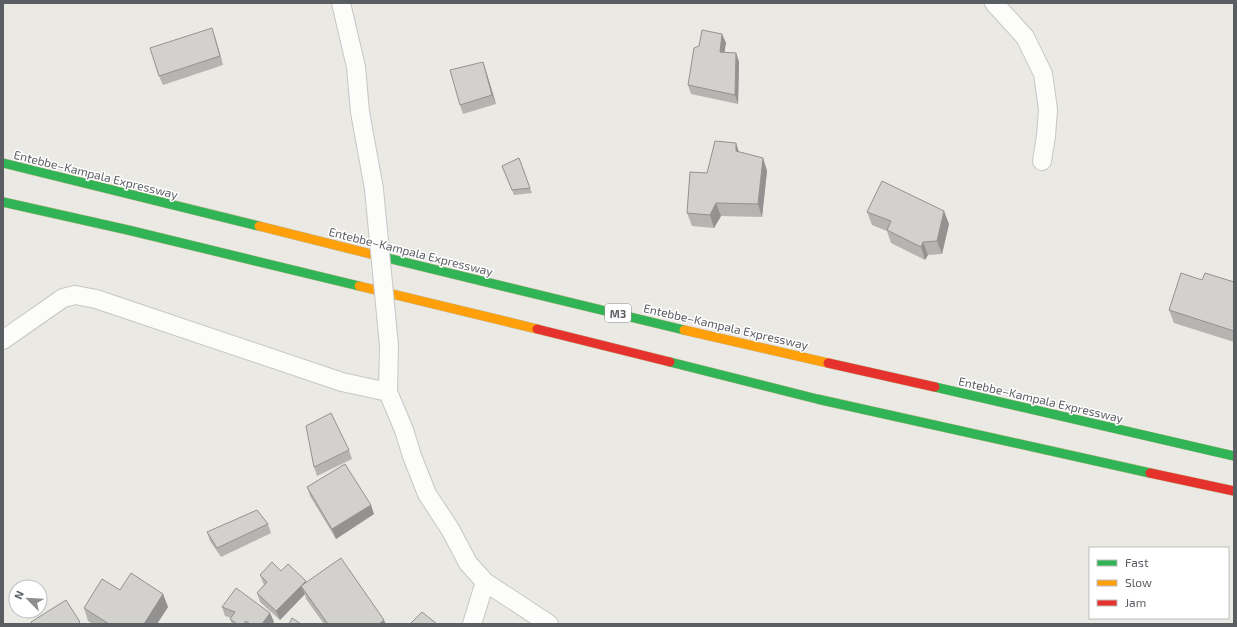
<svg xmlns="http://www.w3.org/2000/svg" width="1237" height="627" viewBox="0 0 1237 627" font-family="'Exo 2',sans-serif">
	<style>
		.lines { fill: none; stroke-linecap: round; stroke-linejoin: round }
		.street-casing { stroke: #c6c6c5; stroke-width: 20 }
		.fast-casing { stroke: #c2b791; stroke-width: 10 }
		.slow-casing { stroke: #c2b791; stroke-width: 10 }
		.jam-casing { stroke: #c2b791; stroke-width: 10 }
		.street { stroke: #fcfcfb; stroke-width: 18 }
		.fast { stroke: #30b455; stroke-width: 9 }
		.slow { stroke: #ff9f0a; stroke-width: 9 }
		.jam { stroke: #e5322d; stroke-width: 9 }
		.street-bridge-casing { stroke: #c6c6c5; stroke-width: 20; stroke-linecap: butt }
		.street-bridge { stroke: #fcfcfb; stroke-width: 18 }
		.wall { fill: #b5b4b1 }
		.shaded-wall { fill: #939290 }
		.building { fill: #d2d1ce; stroke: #939290 }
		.labels { text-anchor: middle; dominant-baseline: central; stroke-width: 3; stroke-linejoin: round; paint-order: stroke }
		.shield { fill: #fff; stroke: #8c8e91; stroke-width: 1 }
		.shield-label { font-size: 11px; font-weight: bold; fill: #5a5d62 }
		.street-label { font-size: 12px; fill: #5a5d62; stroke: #fff }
	</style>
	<rect width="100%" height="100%" fill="#eae9e4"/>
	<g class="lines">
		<defs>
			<path id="street" d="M341 3 356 67 360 112 374 189
				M994 3 1025 37 1043 74 1048 109 1046 136 1042 161
				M3 340 63 298 75 295 96 299 342 382 388 392 404 430 412 456 427 494 450 529 468 563 485 582 549 624
				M388 392 389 346
				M472 624 485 582"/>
			<path id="fast" d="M3 163 259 226
				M3 202 128 230 359 286
				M383 257 684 330
				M670 362 817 399 1150 473
				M935 387 1234 456"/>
			<path id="slow" d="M259 226 383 257
				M359 286 537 329
				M684 330 828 363"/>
			<path id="jam" d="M537 329 670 362
				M828 363 935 387
				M1150 473 1234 491"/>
		</defs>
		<use href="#street" class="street-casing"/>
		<use href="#fast" class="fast-casing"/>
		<use href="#slow" class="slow-casing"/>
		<use href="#jam" class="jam-casing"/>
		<use href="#street" class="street"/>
		<use href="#fast" class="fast"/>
		<use href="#slow" class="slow"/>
		<use href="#jam" class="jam"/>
		<defs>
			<path id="street-bridge" d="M374 189 389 346"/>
		</defs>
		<use href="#street-bridge" class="street-bridge-casing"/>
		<use href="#street-bridge" class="street-bridge"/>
	</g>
	<path class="wall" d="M722 34 726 43 724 52 736 53 739 62 738 104 691 94 688 85 699 46Z
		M215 37 223 65 163 85 159 76Z
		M483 62 486 71 496 104 463 114 460 105Z
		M736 143 739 152 763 158 767 171 762 217 721 216 714 228 692 226 687 213 707 173Z
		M519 158 532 193 514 195 502 166Z
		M867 212 949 224 942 254 928 255 925 260 891 243 887 231 872 225Z
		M1202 280 1234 282V342L1174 323 1169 310Z
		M349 450 352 459 317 476 314 467Z
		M307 487 374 514 336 539 310 496Z
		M268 524 271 533 221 557 210 541 207 532Z
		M281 571 306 581V582L386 624H324L306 599 305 594 280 620 260 602 257 593 264 585 260 575Z
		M120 590 163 594 168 607 157 624H93L88 621 84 608Z
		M222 607 270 613 274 622 272 624H232L230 619 231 618 225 616Z"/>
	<path class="shaded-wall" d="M212 28 215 37 223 65 220 56Z
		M722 34 726 43 723 61 720 52Z
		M736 53 739 62 738 104 735 95Z
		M483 62 486 71 496 104 492 95Z
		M736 143 740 156 736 151Z
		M763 158 767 171 762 217 758 204Z
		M716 203 721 216 714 228 710 215Z
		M944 211 949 224 942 254 937 241Z
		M923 242 928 255 925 260 921 247Z
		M371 505 374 514 336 539 332 529Z
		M306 581 309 590 301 586 305 594 280 620 276 611Z
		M163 594 168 607 157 624H144Z
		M270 613 274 622 272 624H262Z
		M384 620 386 624H379Z"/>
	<path class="building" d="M212 28 220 56 159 76 150 48Z
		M702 30 722 34 720 52 736 53 735 95 688 85 694 48 699 46Z
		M483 62 492 95 460 105 450 70Z
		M715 141 736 143V151L763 158 758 204 716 203 710 215 687 213 690 172 707 173Z
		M519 158 530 188 512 190 502 166Z
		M882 181 944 211 937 241 923 242 921 247 887 230 891 221 867 212Z
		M1181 273 1202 280 1205 273 1234 282V331L1169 310Z
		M331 413 349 450 314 467 306 426Z
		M345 464 371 505 332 529 307 487Z
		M257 510 268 524 217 548 207 532Z
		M341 558 384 620 379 624H328L301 586Z
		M272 562 281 571 288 564 306 581 276 611 257 593 267 582 260 575Z
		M131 573 163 594 144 624H109L84 608 102 579 120 590Z
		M236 588 270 613 262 624H250L246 621 243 624H237L230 619 235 612 222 607Z
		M66 600 80 622 78 624H32L31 622Z
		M422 612 437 624H410Z
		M292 618 301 624H289Z"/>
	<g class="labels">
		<rect class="shield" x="605" y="304" width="26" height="18" rx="3"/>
		<g class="shield-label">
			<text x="618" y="313">M3</text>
		</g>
		<g class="street-label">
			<text transform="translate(96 174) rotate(14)">Entebbe–Kampala Expressway</text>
			<text transform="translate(411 251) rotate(14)">Entebbe–Kampala Expressway</text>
			<text transform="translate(726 326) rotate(13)">Entebbe–Kampala Expressway</text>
			<text transform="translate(1041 399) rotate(13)">Entebbe–Kampala Expressway</text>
		</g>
	</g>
	<rect width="1237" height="627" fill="none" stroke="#5a5d62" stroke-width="8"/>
	<rect x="1089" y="547" width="140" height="72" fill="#ffffff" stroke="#bdbec0"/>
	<rect x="1097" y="560" width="20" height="6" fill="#30b455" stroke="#bdbec0"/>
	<text x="1125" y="567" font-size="12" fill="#5a5d62">Fast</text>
	<rect x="1097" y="580" width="20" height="6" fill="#ff9f0a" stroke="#bdbec0"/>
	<text x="1125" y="587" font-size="12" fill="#5a5d62">Slow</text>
	<rect x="1097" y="600" width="20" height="6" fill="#e5322d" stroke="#bdbec0"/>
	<text x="1125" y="607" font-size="12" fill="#5a5d62">Jam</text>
	<g transform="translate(28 599) rotate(294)"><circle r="19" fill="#ffffff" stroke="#bdbec0"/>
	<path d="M0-3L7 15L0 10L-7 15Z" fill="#8c8e90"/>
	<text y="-6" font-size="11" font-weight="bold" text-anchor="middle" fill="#5a5d62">N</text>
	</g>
</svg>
